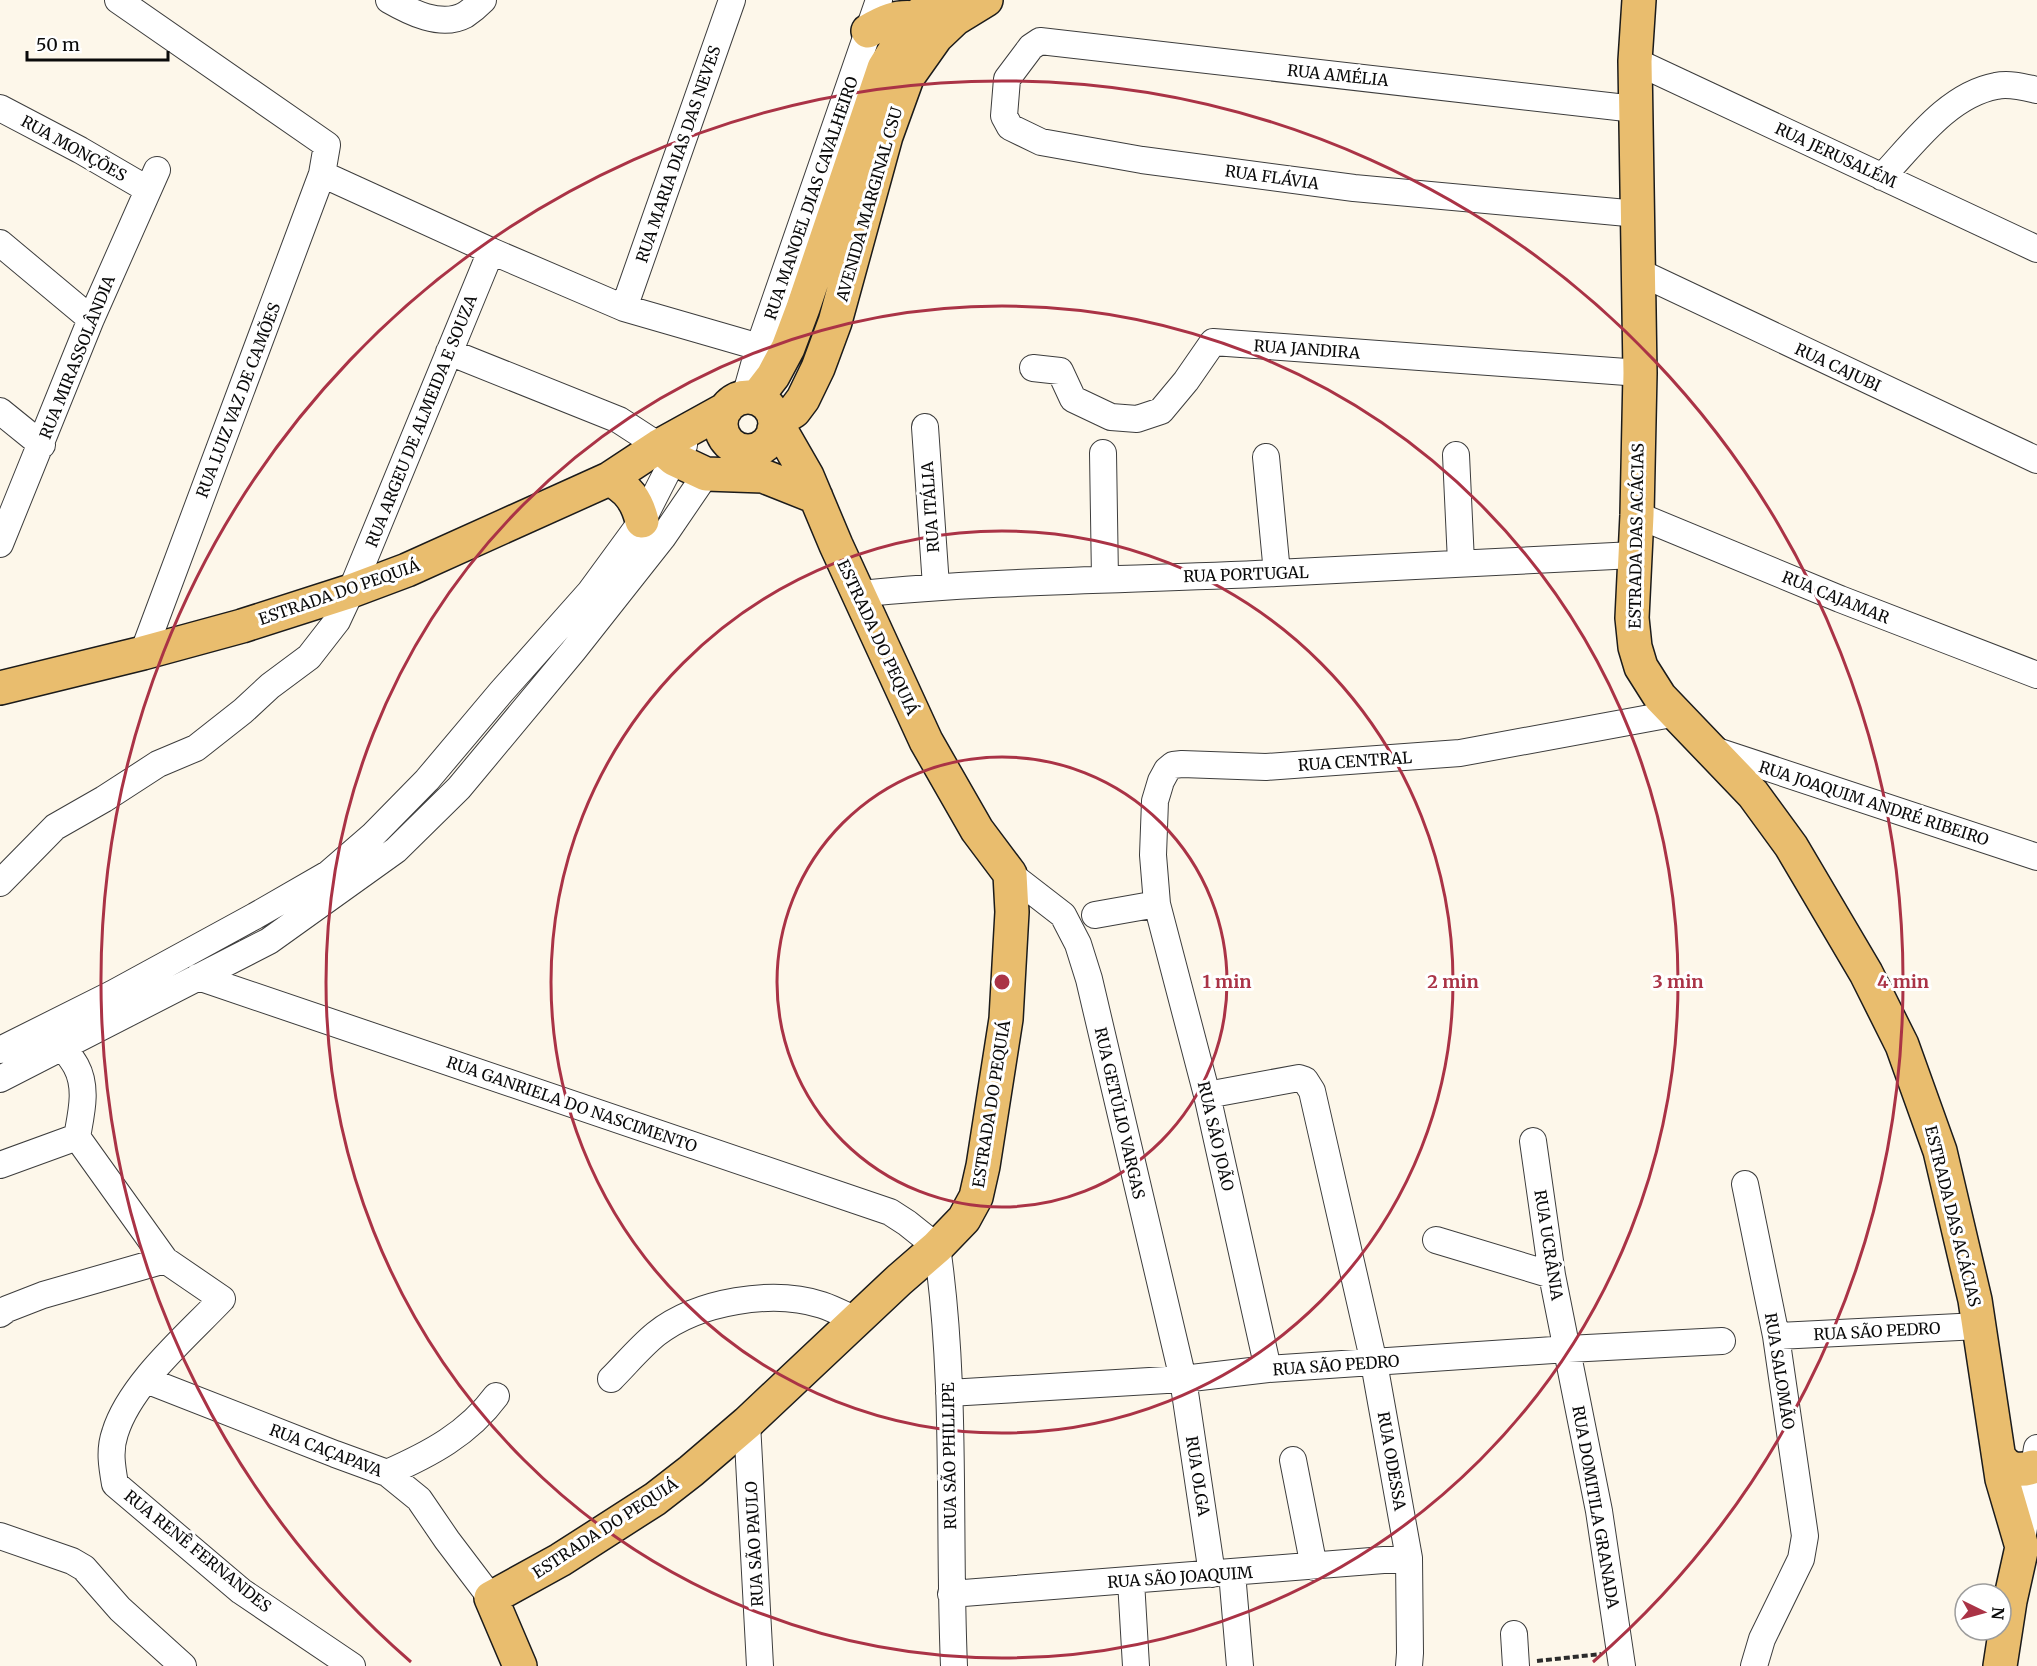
<svg xmlns="http://www.w3.org/2000/svg" width="2037" height="1666" viewBox="0 0 2037 1666" font-family="Merriweather,serif">
	<style>
		.lines { fill: none; stroke-linecap: round; stroke-linejoin: round }
		.minor-casing { stroke: #3d3d3d; stroke-width: 28 }
		.major-casing { stroke: #1b1b1b; stroke-width: 36 }
		.path { stroke: #2c2c2c; stroke-width: 4; stroke-dasharray: 6 3; stroke-linecap: butt }
		.minor { stroke: #fff; stroke-width: 26 }
		.major { stroke: #e9bd6e; stroke-width: 33 }
		.ring { fill: none; stroke: #aa3346; stroke-width: 3 }
		.labels { text-anchor: middle; dominant-baseline: central; stroke-width: 6; stroke-linejoin: round; paint-order: stroke }
		.street-label { font-size: 16px; fill: #0a0a0a; stroke: #fff }
		.centre { fill: #aa3346; stroke: #fff; stroke-width: 3 }
		.ring-label { font-size: 18px; text-anchor: middle; font-weight: bold; fill: #aa3346; stroke: #fff; stroke-width: 6; stroke-linejoin: round; paint-order: stroke }
	</style>
	<rect width="100%" height="100%" fill="#fdf7ea"/>
	<g class="lines">
		<defs>
			<path id="minor" d="M118 0 327 145 322 174 143 653
				M389 0C410 12 441 28 465 15 471 11 478 5 483 0
				M1635 61 2037 249
				M0 108 80 150 147 189
				M1635 109 1040 41 1031 47 1007 79 1004 116 1010 127 1041 142 1142 160 1354 188 1638 214
				M322 174 491 251 624 308 759 347
				M1882 177C1914 143 1948 95 1996 86 2009 83 2024 87 2037 90
				M0 243 91 319
				M1639 272 2037 460
				M624 308 732 0
				M449 352 619 420 659 446
				M1033 368 1060 371 1073 399 1111 417 1137 419 1161 411 1186 381 1213 342 1640 373
				M745 397 759 347 879 0
				M0 411 42 445
				M925 427 936 586
				M1103 453 1105 579
				M1456 455 1461 562
				M1266 457 1277 573
				M1637 515 1840 599 2037 675
				M0 544 91 319 157 170
				M858 594C997 580 1136 580 1276 573 1395 568 1515 560 1634 555
				M1711 749 2037 857
				M1010 874 1063 915 1078 944 1089 979 1183 1379 1212 1574
				M0 883 55 827 104 799 158 764 196 748 243 711 270 686 309 657 337 621 351 591 491 251
				M1095 915 1157 904
				M198 977 890 1212 907 1223 937 1247C957 1385 948 1527 954 1666
				M54 1035C61 1046 70 1055 76 1066 88 1088 81 1114 77 1137
				M0 1050 112 994 255 916 328 874 373 835 427 780 502 691 590 592 642 521 667 472 684 445
				M0 1079 269 941 396 850 459 788 573 651 663 537 706 474
				M1207 1095 1299 1078 1305 1080 1312 1091 1374 1363 1409 1558 1410 1653 1409 1666
				M77 1137 165 1260 222 1299C187 1336 130 1384 115 1433 109 1450 112 1467 115 1484L241 1591 352 1666
				M1533 1141 1552 1275 1599 1511 1622 1666
				M0 1165 77 1137
				M1745 1184 1776 1336 1805 1536 1801 1559 1762 1639 1754 1666
				M1436 1240 1552 1275
				M0 1314 7 1309 43 1295 165 1260
				M1776 1336 1979 1326
				M1268 1369 1207 1095 1157 904 1153 855 1155 801 1161 781 1167 770 1173 765 1182 764 1266 767 1460 753 1677 713
				M611 1379C626 1364 640 1347 656 1334 698 1301 773 1289 822 1305 834 1309 845 1315 856 1320
				M146 1380 335 1454 387 1473 419 1499 447 1540 491 1598
				M949 1393 1183 1379 1268 1369 1568 1349 1722 1341
				M747 1423 760 1666
				M1293 1460 1314 1567
				M387 1473C430 1454 468 1434 496 1396
				M0 1536 72 1561 84 1568 120 1609 183 1666
				M2022 1540 2037 1448
				M1232 1573 1240 1666
				M1131 1581 1136 1666
				M951 1594 1409 1558
				M1514 1634 1516 1666"/>
			<path id="major" d="M1639 0 1635 61 1640 373 1637 515 1632 618 1635 647 1641 667 1660 697 1753 794 1791 846 1866 973 1902 1045 1940 1151 1975 1300 2002 1479 2022 1547 2010 1601 2000 1666
				M868 31C885 21 896 16 915 18
				M721 424a27 27 0 1 1 54 0a27 27 0 1 1-54 0Z
				M756 398 773 376 788 348 803 308 884 68 915 18 938 0
				M775 423 794 411 803 399 818 368 835 322 886 136 907 78 936 37 955 19 986 0
				M659 446 674 459 706 474 763 476 816 497
				M609 479C628 488 637 501 642 521
				M0 688 143 653 242 626 351 591 407 570 609 479 659 446 726 409
				M2000 1458C2008 1471 2021 1471 2033 1467
				M520 1666 491 1598 560 1560 655 1499 691 1471 747 1423 899 1280 937 1247 964 1219 976 1197 983 1166 1006 1019 1012 912 1010 874 977 830 926 741 836 545 807 476 784 436 774 429"/>
		</defs>
		<use href="#minor" class="minor-casing"/>
		<use href="#major" class="major-casing"/>
		<path class="path" d="M1537 1661 1601 1654"/>
		<use href="#minor" class="minor"/>
		<use href="#major" class="major"/>
	</g>
	<g class="ring">
		<circle cx="1002" cy="982" r="225"/>
		<circle cx="1002" cy="982" r="451"/>
		<circle cx="1002" cy="982" r="676"/>
		<path d="M411 1662A901 901 0 1 1 1593 1662"/>
	</g>
	<g class="labels">
		<g class="street-label">
			<text transform="translate(1338 75) rotate(6)">RUA AMÉLIA</text>
			<text transform="translate(74 148) rotate(29)">RUA MONÇÕES</text>
			<text transform="translate(678 154) rotate(-71)">RUA MARIA DIAS DAS NEVES</text>
			<text transform="translate(1836 155) rotate(25)">RUA JERUSALÉM</text>
			<text transform="translate(1272 177) rotate(8)">RUA FLÁVIA</text>
			<text transform="translate(811 198) rotate(-71)">RUA MANOEL DIAS CAVALHEIRO</text>
			<text transform="translate(869 204) rotate(-74)">AVENIDA MARGINAL CSU</text>
			<text transform="translate(1307 349) rotate(4)">RUA JANDIRA</text>
			<text transform="translate(77 357) rotate(-68)">RUA MIRASSOLÂNDIA</text>
			<text transform="translate(1838 367) rotate(25)">RUA CAJUBI</text>
			<text transform="translate(238 400) rotate(-69)">RUA LUIZ VAZ DE CAMÕES</text>
			<text transform="translate(421 421) rotate(-68)">RUA ARGEU DE ALMEIDA E SOUZA</text>
			<text transform="translate(930 507) rotate(-94)">RUA ITÁLIA</text>
			<text transform="translate(1636 536) rotate(-89)">ESTRADA DAS ACÁCIAS</text>
			<text transform="translate(1246 574) rotate(-2)">RUA PORTUGAL</text>
			<text transform="translate(339 592) rotate(-19)">ESTRADA DO PEQUIÁ</text>
			<text transform="translate(1836 597) rotate(22)">RUA CAJAMAR</text>
			<text transform="translate(878 637) rotate(65)">ESTRADA DO PEQUIÁ</text>
			<text transform="translate(1355 761) rotate(-4)">RUA CENTRAL</text>
			<text transform="translate(1874 803) rotate(18)">RUA JOAQUIM ANDRÉ RIBEIRO</text>
			<text transform="translate(572 1104) rotate(19)">RUA GANRIELA DO NASCIMENTO</text>
			<text transform="translate(991 1104) rotate(-81)">ESTRADA DO PEQUIÁ</text>
			<text transform="translate(1120 1113) rotate(77)">RUA GETÚLIO VARGAS</text>
			<text transform="translate(1216 1136) rotate(77)">RUA SÃO JOÃO</text>
			<text transform="translate(1953 1216) rotate(76)">ESTRADA DAS ACÁCIAS</text>
			<text transform="translate(1549 1245) rotate(81)">RUA UCRÂNIA</text>
			<text transform="translate(1877 1331) rotate(-3)">RUA SÃO PEDRO</text>
			<text transform="translate(1336 1365) rotate(-4)">RUA SÃO PEDRO</text>
			<text transform="translate(1780 1371) rotate(81)">RUA SALOMÃO</text>
			<text transform="translate(326 1450) rotate(21)">RUA CAÇAPAVA</text>
			<text transform="translate(949 1456) rotate(-91)">RUA SÃO PHILLIPE</text>
			<text transform="translate(1392 1461) rotate(80)">RUA ODESSA</text>
			<text transform="translate(1198 1476) rotate(81)">RUA OLGA</text>
			<text transform="translate(1596 1507) rotate(80)">RUA DOMITILA GRANADA</text>
			<text transform="translate(605 1528) rotate(-33)">ESTRADA DO PEQUIÁ</text>
			<text transform="translate(754 1544) rotate(-93)">RUA SÃO PAULO</text>
			<text transform="translate(198 1551) rotate(39)">RUA RENÊ FERNANDES</text>
			<text transform="translate(1180 1577) rotate(-4)">RUA SÃO JOAQUIM</text>
		</g>
	</g>
	<circle cx="1002" cy="982" r="9" class="centre"/>
	<g class="ring-label">
		<text x="1227" y="988">1 min</text>
		<text x="1453" y="988">2 min</text>
		<text x="1678" y="988">3 min</text>
		<text x="1903" y="988">4 min</text>
	</g>
	<g transform="translate(1983 1612) rotate(95)"><circle r="28" fill="#ffffff" stroke="#9d9d9d" stroke-width="1.5"/>
	<path d="M0-4.5L10 22L0 15L-10 22Z" fill="#aa3346"/>
	<text y="-9" font-size="16" font-weight="bold" text-anchor="middle" fill="#0a0a0a">N</text>
	</g>
	<path d="M27 51v9h141v-9" fill="none" stroke="#0a0a0a" stroke-width="3"/>
	<text x="36" y="51" font-size="18" fill="#0a0a0a" stroke="#ffffff" stroke-width="4.5" paint-order="stroke">50 m</text>
</svg>
